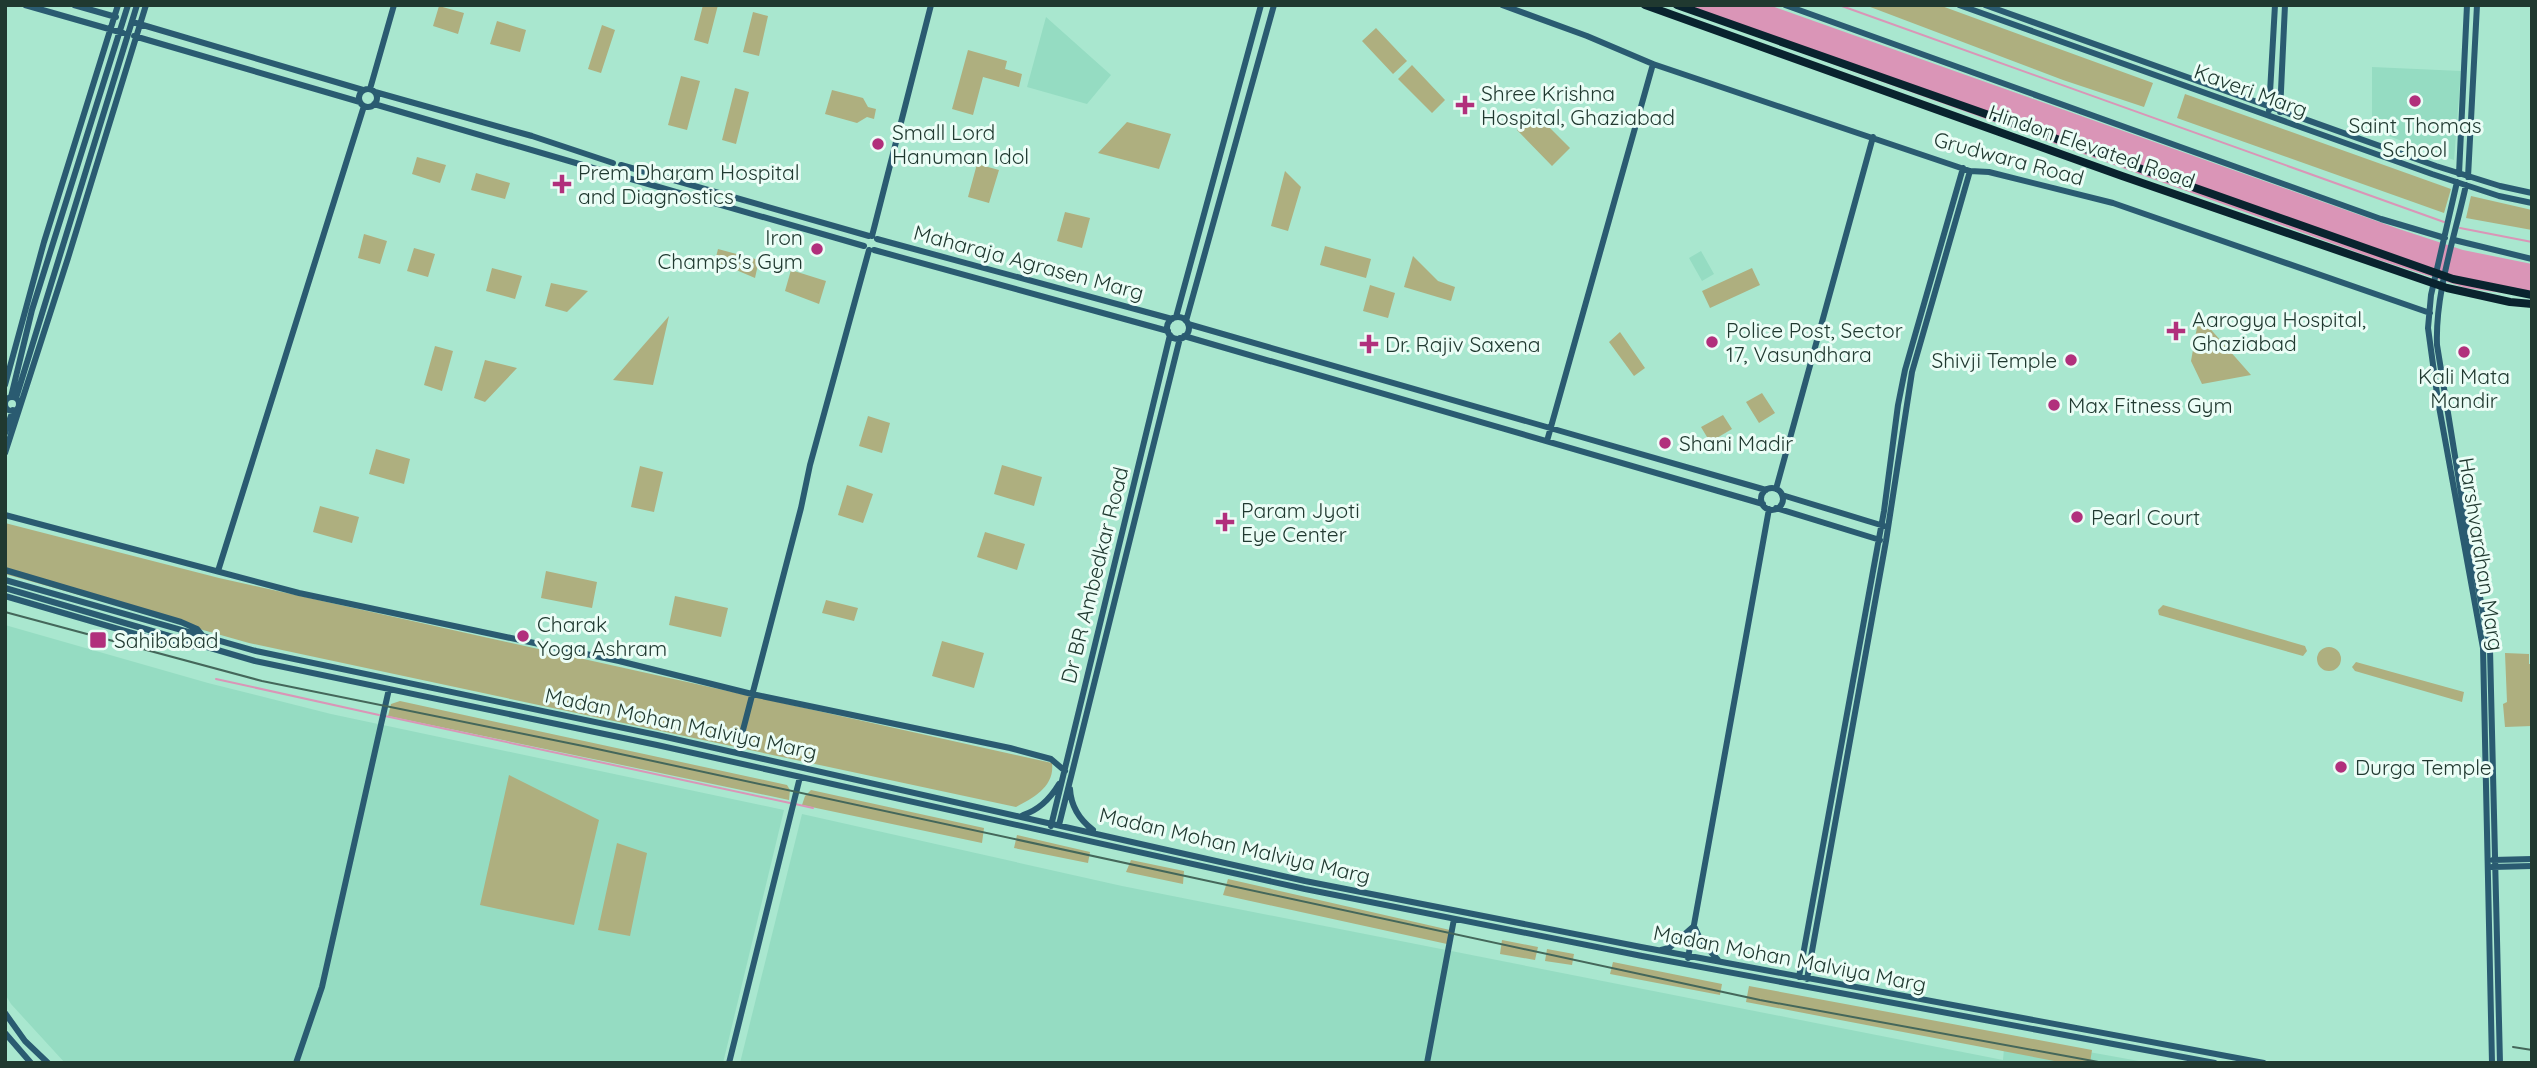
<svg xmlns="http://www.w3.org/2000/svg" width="2537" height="1068" viewBox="0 0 2537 1068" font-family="Quicksand,sans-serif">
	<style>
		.built { fill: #95dcc2 }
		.green { fill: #aeaf7f }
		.water { fill: #da95b7 }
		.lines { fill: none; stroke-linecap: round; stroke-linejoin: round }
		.stream { stroke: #da95b7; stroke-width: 2 }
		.secondary { stroke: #2a5b71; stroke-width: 6 }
		.highway { stroke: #09232e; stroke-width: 8 }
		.rail { stroke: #44675a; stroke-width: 2 }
		.poi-dot { fill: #b1307c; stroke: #ebfdf6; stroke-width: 2.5 }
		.labels { text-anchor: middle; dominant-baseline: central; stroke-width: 6; stroke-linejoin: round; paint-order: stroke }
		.street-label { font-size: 21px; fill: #203930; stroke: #ebfdf6 }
		.poi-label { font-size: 21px; fill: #203930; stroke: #ebfdf6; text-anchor: start }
	</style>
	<rect width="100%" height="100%" fill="#a9e7cf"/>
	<path class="built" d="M1046 17 1111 75 1087 104 1027 87Z
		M2372 67 2461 71 2454 160 2372 130Z
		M1701 251 1714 274 1702 281 1689 258Z
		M5 625 208 683 331 714 784 810 723 1063H65L11 1004 5 994Z
		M802 814 1122 886 2003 1060 2005 1037 2150 1063H740Z"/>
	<path class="green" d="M703 5H718L708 44 694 40Z
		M1865 5H1939L2153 83 2144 107 2063 80Z
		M439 6 464 13 458 34 433 26Z
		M753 12 768 16 759 56 743 52Z
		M497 21 526 30 520 52 490 44Z
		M602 25 615 30 601 73 588 69Z
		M1376 28 1407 61 1393 74 1362 41Z
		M968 50 1007 61 1005 69 1022 74 1019 87 983 77 973 115 952 109Z
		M1412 65 1445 100 1432 113 1398 79Z
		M681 76 700 81 687 130 668 125Z
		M735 88 749 92 736 144 722 140Z
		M832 90 863 98 868 107 876 109 874 119 867 117 857 123 825 114Z
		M2185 94 2451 189 2444 213 2177 118Z
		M1535 113 1570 148 1552 166 1517 130Z
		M1127 122 1171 134 1159 169 1098 153Z
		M417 157 446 165 440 183 412 174Z
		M977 164 999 170 989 203 968 197Z
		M1285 171 1301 187 1288 231 1271 226Z
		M476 173 510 183 505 199 471 190Z
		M2471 196 2532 210V230L2466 218Z
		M1065 212 1090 218 1082 248 1057 241Z
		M364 234 387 241 380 264 358 258Z
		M1325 246 1371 259 1366 278 1320 265Z
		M414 248 435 254 428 277 407 271Z
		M718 249 759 260 755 278 715 261Z
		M1413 256 1438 281 1455 287 1451 301 1404 287Z
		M492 268 522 276 515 299 486 291Z
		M1752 268 1760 285 1710 308 1702 291Z
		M791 270 826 281 819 304 785 291Z
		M551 283 588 291 567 312 545 306Z
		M1370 285 1395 293 1388 318 1363 311Z
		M669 316 653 385 613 380Z
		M2199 316 2251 375 2202 384 2191 361Z
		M1620 332 1645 368 1634 376 1609 342Z
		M435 346 453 351 442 391 424 385Z
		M485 360 517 368 485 402 474 398Z
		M1762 393 1775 413 1759 423 1746 402Z
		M1723 415 1732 429 1710 442 1701 427Z
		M868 416 890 423 882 453 859 446Z
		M376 449 410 459 404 484 369 474Z
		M1002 465 1042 477 1034 506 994 494Z
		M640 466 663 472 654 512 631 507Z
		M847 485 873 494 863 523 838 515Z
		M320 506 359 517 352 543 313 532Z
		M5 523 219 578 1052 763C1055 786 1034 798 1016 807L249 643 5 574Z
		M985 532 1025 544 1017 570 977 557Z
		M546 571 597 582 592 608 541 598Z
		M675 596 728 608 721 637 669 625Z
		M826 600 858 608 854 621 822 613Z
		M2163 605 2305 646 2307 651 2303 656 2159 615 2158 610Z
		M942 641 984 653 974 688 932 676Z
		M2317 659a12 12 0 1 1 24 0a12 12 0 1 1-24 0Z
		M2505 653 2529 654V664H2532V726L2505 727 2503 704 2507 702Z
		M2356 662 2464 692 2462 702 2355 671 2352 667Z
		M400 701 787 785 790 790 789 800 388 716 391 704Z
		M509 775 599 820 574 925 480 905Z
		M811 790 984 828 982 843 802 805 805 796Z
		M1017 835 1090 852 1088 863 1014 848Z
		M617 843 647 853 630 936 598 930Z
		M1131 860 1184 871 1183 884 1126 872Z
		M1228 879 1450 930 1447 944 1223 895Z
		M1502 940 1538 947 1535 960 1500 954Z
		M1547 949 1574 954 1572 965 1545 961Z
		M1613 962 1722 984 1720 995 1610 974Z
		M1749 986 2092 1050 2090 1063H2065L1746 1002Z"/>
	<path class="water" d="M1669 5H1769L2399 229 2463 250 2532 264V297L2466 288 2373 258Z"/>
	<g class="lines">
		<path class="stream" d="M1839 5 2444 222
			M2460 228 2532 242
			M216 679 379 715
			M385 716 790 803
			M795 804 813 808"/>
		<path class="secondary" d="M25 5 123 33
			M74 5 116 17
			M1502 5 1587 36 1653 64 1970 171 1989 172 2113 203 2430 313
			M1785 5 2381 219 2445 238
			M1959 5 2432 174 2499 196 2532 203
			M1985 5 2436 166 2500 186 2532 193
			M136 23 363 90
			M134 36 360 102
			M370 89 394 5
			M359 98a9 9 0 1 1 18 0a9 9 0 1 1-18 0Z
			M375 92 532 136 613 163
			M374 104 610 173
			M2269 110 2275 5
			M2280 112 2285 5
			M621 165 869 236
			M2459 174 2467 5
			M617 175 864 246
			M2468 177 2477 5
			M2457 182 2431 295 2428 328 2438 401 2483 648 2492 1063
			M2466 185C2455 236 2435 293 2437 345L2466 524 2490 649 2500 1063
			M872 236 931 5
			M877 239 1172 319
			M2454 240 2532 259
			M874 250 1168 331
			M1176 317 1261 5
			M1167 328a11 11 0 1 1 22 0a11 11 0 1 1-22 0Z
			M1186 321 1274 5
			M1188 324 1766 490
			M1184 336 1763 504
			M5 385 44 242 118 5
			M11 397 32 310 128 5
			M5 404a7 7 0 1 1 14 0a7 7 0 1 1-14 0Z
			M16 398 137 5
			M5 433 13 410
			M1547 441 1653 64
			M5 453 68 258 146 5
			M1761 499a11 11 0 1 1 22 0a11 11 0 1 1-22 0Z
			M1776 489 1873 137
			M1782 495 1884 526
			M1776 508 1880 540
			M5 515 299 593 619 661 752 694 1010 748 1051 759 1065 771
			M5 570 181 622 197 629 202 635
			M218 571 364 106
			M5 580 256 651 657 735 1305 881 1641 947 2264 1063
			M5 588 255 661 657 745 1305 889 1642 956 2215 1063
			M5 596 180 647 198 646
			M737 753 801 508 810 465 869 250
			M1070 789C1071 807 1080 820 1093 830
			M1023 815C1039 810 1050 799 1059 784
			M1059 825 1180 338
			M1051 826 1170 335
			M2493 860 2532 859
			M2492 867 2532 866
			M1661 950 1669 948 1694 926 1701 941 1718 960
			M1688 958 1769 509
			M1799 977 1884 511 1898 405 1905 370 1963 168
			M1807 979 1886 541 1912 372 1970 171
			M5 1013 25 1041 48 1063
			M5 1033 31 1063
			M296 1063 322 987 389 689
			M729 1063 800 777
			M1427 1063 1454 919"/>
		<path class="highway" d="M1645 5 2122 176 2447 288 2510 302 2532 304
			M1677 5 2453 279 2532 295"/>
		<path class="rail" d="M5 612 262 681 588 747 1760 1000 2104 1063
			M2513 1047 2532 1050"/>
	</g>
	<g class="poi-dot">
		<circle cx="2415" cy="101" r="7"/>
		<path d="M1461.5 94.5h7v7h7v7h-7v7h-7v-7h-7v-7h7z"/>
		<circle cx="878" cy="144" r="7"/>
		<path d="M558.5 173.5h7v7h7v7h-7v7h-7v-7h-7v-7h7z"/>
		<circle cx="817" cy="249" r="7"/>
		<path d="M2172.5 320.5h7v7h7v7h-7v7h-7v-7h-7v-7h7z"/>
		<circle cx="1712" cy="342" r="7"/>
		<path d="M1365.5 333.5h7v7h7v7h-7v7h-7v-7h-7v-7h7z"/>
		<circle cx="2464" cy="352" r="7"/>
		<circle cx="2071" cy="360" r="7"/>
		<circle cx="2054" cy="405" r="7"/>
		<circle cx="1665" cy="443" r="7"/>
		<circle cx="2077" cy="517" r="7"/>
		<path d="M1221.5 511.5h7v7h7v7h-7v7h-7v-7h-7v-7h7z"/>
		<circle cx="523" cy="636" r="7"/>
		<rect x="89" y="631" width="18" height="18" rx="3.5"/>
		<circle cx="2341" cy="767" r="7"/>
	</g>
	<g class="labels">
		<g class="street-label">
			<text transform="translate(2251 90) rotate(20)">Kaveri Marg</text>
			<text transform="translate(2092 146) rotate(19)">Hindon Elevated Road</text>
			<text transform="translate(2009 158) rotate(15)">Grudwara Road</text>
			<text transform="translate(1029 262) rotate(15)">Maharaja Agrasen Marg</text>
			<text transform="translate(2482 554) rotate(81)">Harshvardhan Marg</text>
			<text transform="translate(1094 575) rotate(-76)">Dr BR Ambedkar Road</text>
			<text transform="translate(681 723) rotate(12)">Madan Mohan Malviya Marg</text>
			<text transform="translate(1235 845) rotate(13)">Madan Mohan Malviya Marg</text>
			<text transform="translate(1790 958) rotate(11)">Madan Mohan Malviya Marg</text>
		</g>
		<g class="poi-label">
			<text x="1481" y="93">Shree Krishna<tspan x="1481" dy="24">Hospital, Ghaziabad</tspan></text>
			<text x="2415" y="125" text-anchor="middle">Saint Thomas<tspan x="2415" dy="24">School</tspan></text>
			<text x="892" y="132">Small Lord<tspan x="892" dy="24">Hanuman Idol</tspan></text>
			<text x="578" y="172">Prem Dharam Hospital<tspan x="578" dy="24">and Diagnostics</tspan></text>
			<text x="803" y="237" text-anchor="end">Iron<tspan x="803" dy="24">Champs's Gym</tspan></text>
			<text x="2192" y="319">Aarogya Hospital,<tspan x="2192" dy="24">Ghaziabad</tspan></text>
			<text x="1726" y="330">Police Post, Sector<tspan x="1726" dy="24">17, Vasundhara</tspan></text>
			<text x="1385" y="344">Dr. Rajiv Saxena</text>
			<text x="2057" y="360" text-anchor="end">Shivji Temple</text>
			<text x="2464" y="376" text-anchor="middle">Kali Mata<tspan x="2464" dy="24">Mandir</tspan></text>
			<text x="2068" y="405">Max Fitness Gym</text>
			<text x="1679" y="443">Shani Madir</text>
			<text x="1241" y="510">Param Jyoti<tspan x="1241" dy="24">Eye Center</tspan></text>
			<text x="2091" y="517">Pearl Court</text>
			<text x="537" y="624">Charak<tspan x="537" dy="24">Yoga Ashram</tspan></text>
			<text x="114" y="640">Sahibabad</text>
			<text x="2355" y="767">Durga Temple</text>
		</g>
	</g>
	<rect width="2537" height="1068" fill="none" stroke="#203930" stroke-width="14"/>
</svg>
